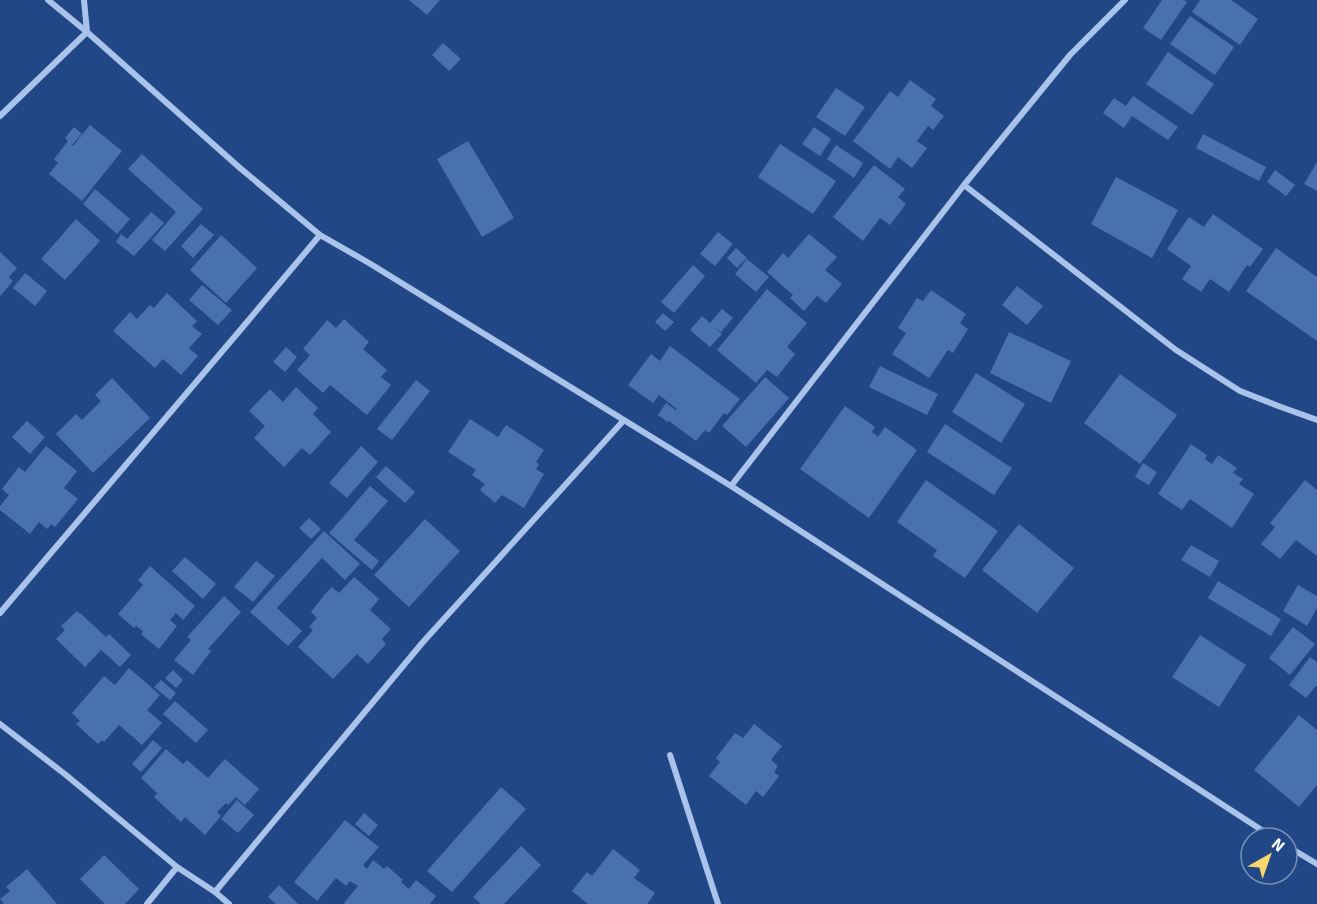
<svg xmlns="http://www.w3.org/2000/svg" width="1317" height="904" viewBox="0 0 1317 904" font-family="Signika,sans-serif">
	<style>
		.building { fill: #4970af }
		.lines { fill: none; stroke-linecap: round; stroke-linejoin: round }
		.street { stroke: #aac3ea; stroke-width: 6 }
	</style>
	<rect width="100%" height="100%" fill="#214786"/>
	<path class="building" d="M409 0H440L427 15Z
		M1162 0H1184L1187 2 1161 40 1143 28Z
		M1200 0H1231L1258 19 1240 45 1192 12Z
		M1190 16 1234 47 1215 75 1170 44Z
		M443 43 461 59 449 71 432 55Z
		M1168 52 1214 84 1192 115 1146 84Z
		M910 80 936 99 931 106 944 116 933 130 928 126 917 141 927 148 912 168 898 157 890 169 853 141 890 91 898 97Z
		M836 88 865 107 845 136 816 117Z
		M1133 96 1178 127 1168 140 1132 116 1124 128 1103 113 1114 98 1126 106Z
		M90 125 122 151 82 201 49 174 58 163 54 159 68 141 65 138 74 127 82 134 72 145 73 146Z
		M814 127 831 139 820 156 802 144Z
		M1203 134 1266 167 1259 181 1196 148Z
		M468 141 514 218 482 237 437 159Z
		M780 144 836 181 813 214 758 177Z
		M836 145 863 163 854 178 827 159Z
		M142 154 203 209 165 251 152 240 176 212 128 169Z
		M1317 162V191L1304 184Z
		M874 165 905 189 898 197 906 204 890 225 880 218 863 241 833 217Z
		M1275 170 1295 185 1286 196 1267 182Z
		M1116 177 1178 210 1152 258 1091 224Z
		M95 189 130 219 117 234 83 204Z
		M151 212 164 223 134 256 116 242 121 234 127 239Z
		M1213 214 1263 249 1250 267 1247 265 1229 292 1210 279 1201 292 1182 279 1191 266 1167 249 1189 217 1204 227Z
		M76 219 100 241 65 280 41 259Z
		M201 224 214 235 193 258 181 246Z
		M718 232 733 244 715 266 700 254Z
		M809 234 837 257 825 270 842 284 826 303 817 296 804 311 790 298 793 295 767 272 783 253 788 258Z
		M221 235 257 268 226 303 190 270Z
		M736 248 747 258 737 268 727 258Z
		M1276 248 1317 277V341L1246 291Z
		M0 252 17 268 9 277 13 281 0 296Z
		M747 259 769 277 756 292 735 274Z
		M693 265 705 276 674 313 661 302Z
		M25 273 47 291 35 306 13 288Z
		M202 285 232 310 218 325 189 300Z
		M1017 286 1043 306 1027 325 1002 305Z
		M767 289 807 323 787 347 795 354 777 377 767 370 756 383 717 350Z
		M931 290 966 314 960 323 968 329 953 353 948 350 929 378 892 354 906 333 898 328 917 298 923 301Z
		M167 293 197 321 192 326 202 334 189 348 198 356 181 375 163 359 155 368 113 331 130 312 137 319 150 305 154 308Z
		M722 309 733 318 721 332 714 327 722 334 710 347 690 330 702 316 710 323Z
		M663 313 674 322 665 331 655 322Z
		M344 319 369 342 363 349 387 370 381 377 391 385 367 415 330 385 323 393 297 370 310 355 303 349 327 320 336 328Z
		M1009 332 1071 361 1051 403 990 373Z
		M670 346 740 399 727 415 724 413 709 433 705 430 696 441 669 421 667 422 658 415 666 403 676 410 677 409 659 395 653 403 628 385 651 354 660 361Z
		M286 347 297 357 285 372 273 362Z
		M880 366 938 394 927 415 869 387Z
		M976 373 1025 404 1001 443 952 412Z
		M1120 374 1177 415 1140 464 1084 423Z
		M765 377 789 398 746 447 722 426Z
		M112 378 150 418 93 473 56 434 76 414 82 420 101 401 95 395Z
		M416 380 430 391 392 440 377 429Z
		M296 387 318 408 313 414 331 432 310 455 302 448 284 467 254 438 265 426 249 411 270 389 283 402Z
		M845 406 875 427 872 432 878 437 885 427 917 450 869 518 800 469Z
		M470 419 498 437 506 425 544 450 536 462 539 464 536 469 544 474 524 508 502 495 495 503 480 490 485 484 472 475 476 470 448 452Z
		M27 421 45 437 30 454 12 437Z
		M945 424 1012 468 994 495 927 452Z
		M1191 444 1207 455 1205 459 1212 464 1218 455 1237 468 1233 473 1243 479 1239 484 1254 494 1232 528 1190 499 1182 510 1158 494Z
		M46 446 77 471 64 488 78 499 55 527 51 524 47 529 39 522 30 534 0 510V506L9 495 2 489 19 467 25 472Z
		M361 446 378 462 347 498 329 483Z
		M1143 463 1157 472 1149 485 1135 477Z
		M386 466 415 492 405 503 376 477Z
		M926 480 998 531 965 578 933 556 937 550 897 522Z
		M1305 480 1317 490V556L1296 540 1280 559 1261 544 1275 527 1270 523Z
		M370 486 388 501 354 540 379 561 372 570 329 533Z
		M309 518 321 529 311 539 299 528Z
		M425 519 460 551 409 607 374 575Z
		M1019 524 1074 568 1037 613 982 570Z
		M324 531 360 564 345 580 322 558 277 608 302 631 288 646 250 612Z
		M1191 545 1219 561 1210 577 1181 560Z
		M185 557 216 584 203 599 172 571Z
		M256 561 275 576 253 602 234 587Z
		M150 566 195 606 183 620 176 613 170 620 177 626 159 649 141 634 143 631 136 626 134 628 118 614 143 585 138 580Z
		M354 577 379 599 370 610 391 629 382 639 386 644 368 664 357 654 333 679 298 647 313 630 309 627 317 618 311 612 325 594 332 587 339 593Z
		M1218 581 1281 619 1271 636 1208 598Z
		M1298 585 1317 596V608L1307 626 1283 611Z
		M224 596 241 612 208 649 211 651 193 675 174 660 191 640 187 637Z
		M77 611 80 614V613L106 637 109 634 131 655 120 667 101 650 85 667 56 639 65 630 61 626Z
		M1293 627 1315 644 1290 675 1269 658Z
		M1200 635 1246 665 1219 707 1172 677Z
		M1310 657 1317 662V687L1316 686 1306 698 1289 685Z
		M129 668 160 695 147 710 162 723 142 745 119 725 104 742 102 740 98 744 76 724 80 721 72 713 104 676 115 685Z
		M173 670 183 680 176 688 165 678Z
		M161 680 176 693 170 700 154 687Z
		M175 701 208 730 196 743 163 714Z
		M1299 715 1317 730V785L1299 807 1254 770Z
		M754 724 782 746 771 760 778 766 774 772 779 776 763 797 756 791 746 805 709 776 720 762 716 758 735 733 743 738Z
		M153 740 162 748 141 772 132 764Z
		M166 749 183 764 187 760 208 778 225 759 259 789 245 805 236 797 228 805 226 803 217 812 221 816 205 835 185 817 181 822 154 797 157 793 141 778Z
		M501 787 526 809 452 892 427 871Z
		M237 800 254 815 238 833 221 819Z
		M364 813 378 825 369 836 355 824Z
		M345 820 379 847 363 865 367 869 373 860 384 869 387 866 403 880 401 882 409 889 416 880 436 896 430 904H345L344 903 358 886 350 881 346 886 336 878 317 901 294 882Z
		M521 846 541 865 504 904H481L473 897Z
		M613 849 640 870 634 878 655 893 647 904H588L572 891 587 872 592 876Z
		M104 855 139 889 125 904H105L80 879Z
		M27 869 57 904H4L0 899 10 891 6 887Z
		M279 885 298 904H276L268 897Z"/>
	<g class="lines">
		<path class="street" d="M48 0 87 32 240 168 320 235 369 263 731 486 1274 838
			M0 116 87 32 84 0
			M964 185 1176 350 1240 391 1281 407 1317 420
			M731 486 964 185 1070 55 1125 0
			M0 613 242 328 320 235
			M0 724 66 775 177 867 215 892 229 904
			M670 755 718 904
			M1287 846 1317 864
			M215 892 423 642 624 420
			M147 904 177 867"/>
	</g>
	<g transform="translate(1269 856) rotate(40)"><circle r="28" fill="#214786" stroke="#7a91b6" stroke-width="1.5"/>
	<path d="M0-4.5L10 22L0 15L-10 22Z" fill="#f7d76c"/>
	<text y="-9" font-size="16" font-weight="bold" text-anchor="middle" fill="#ffffff">N</text>
	</g>
</svg>
